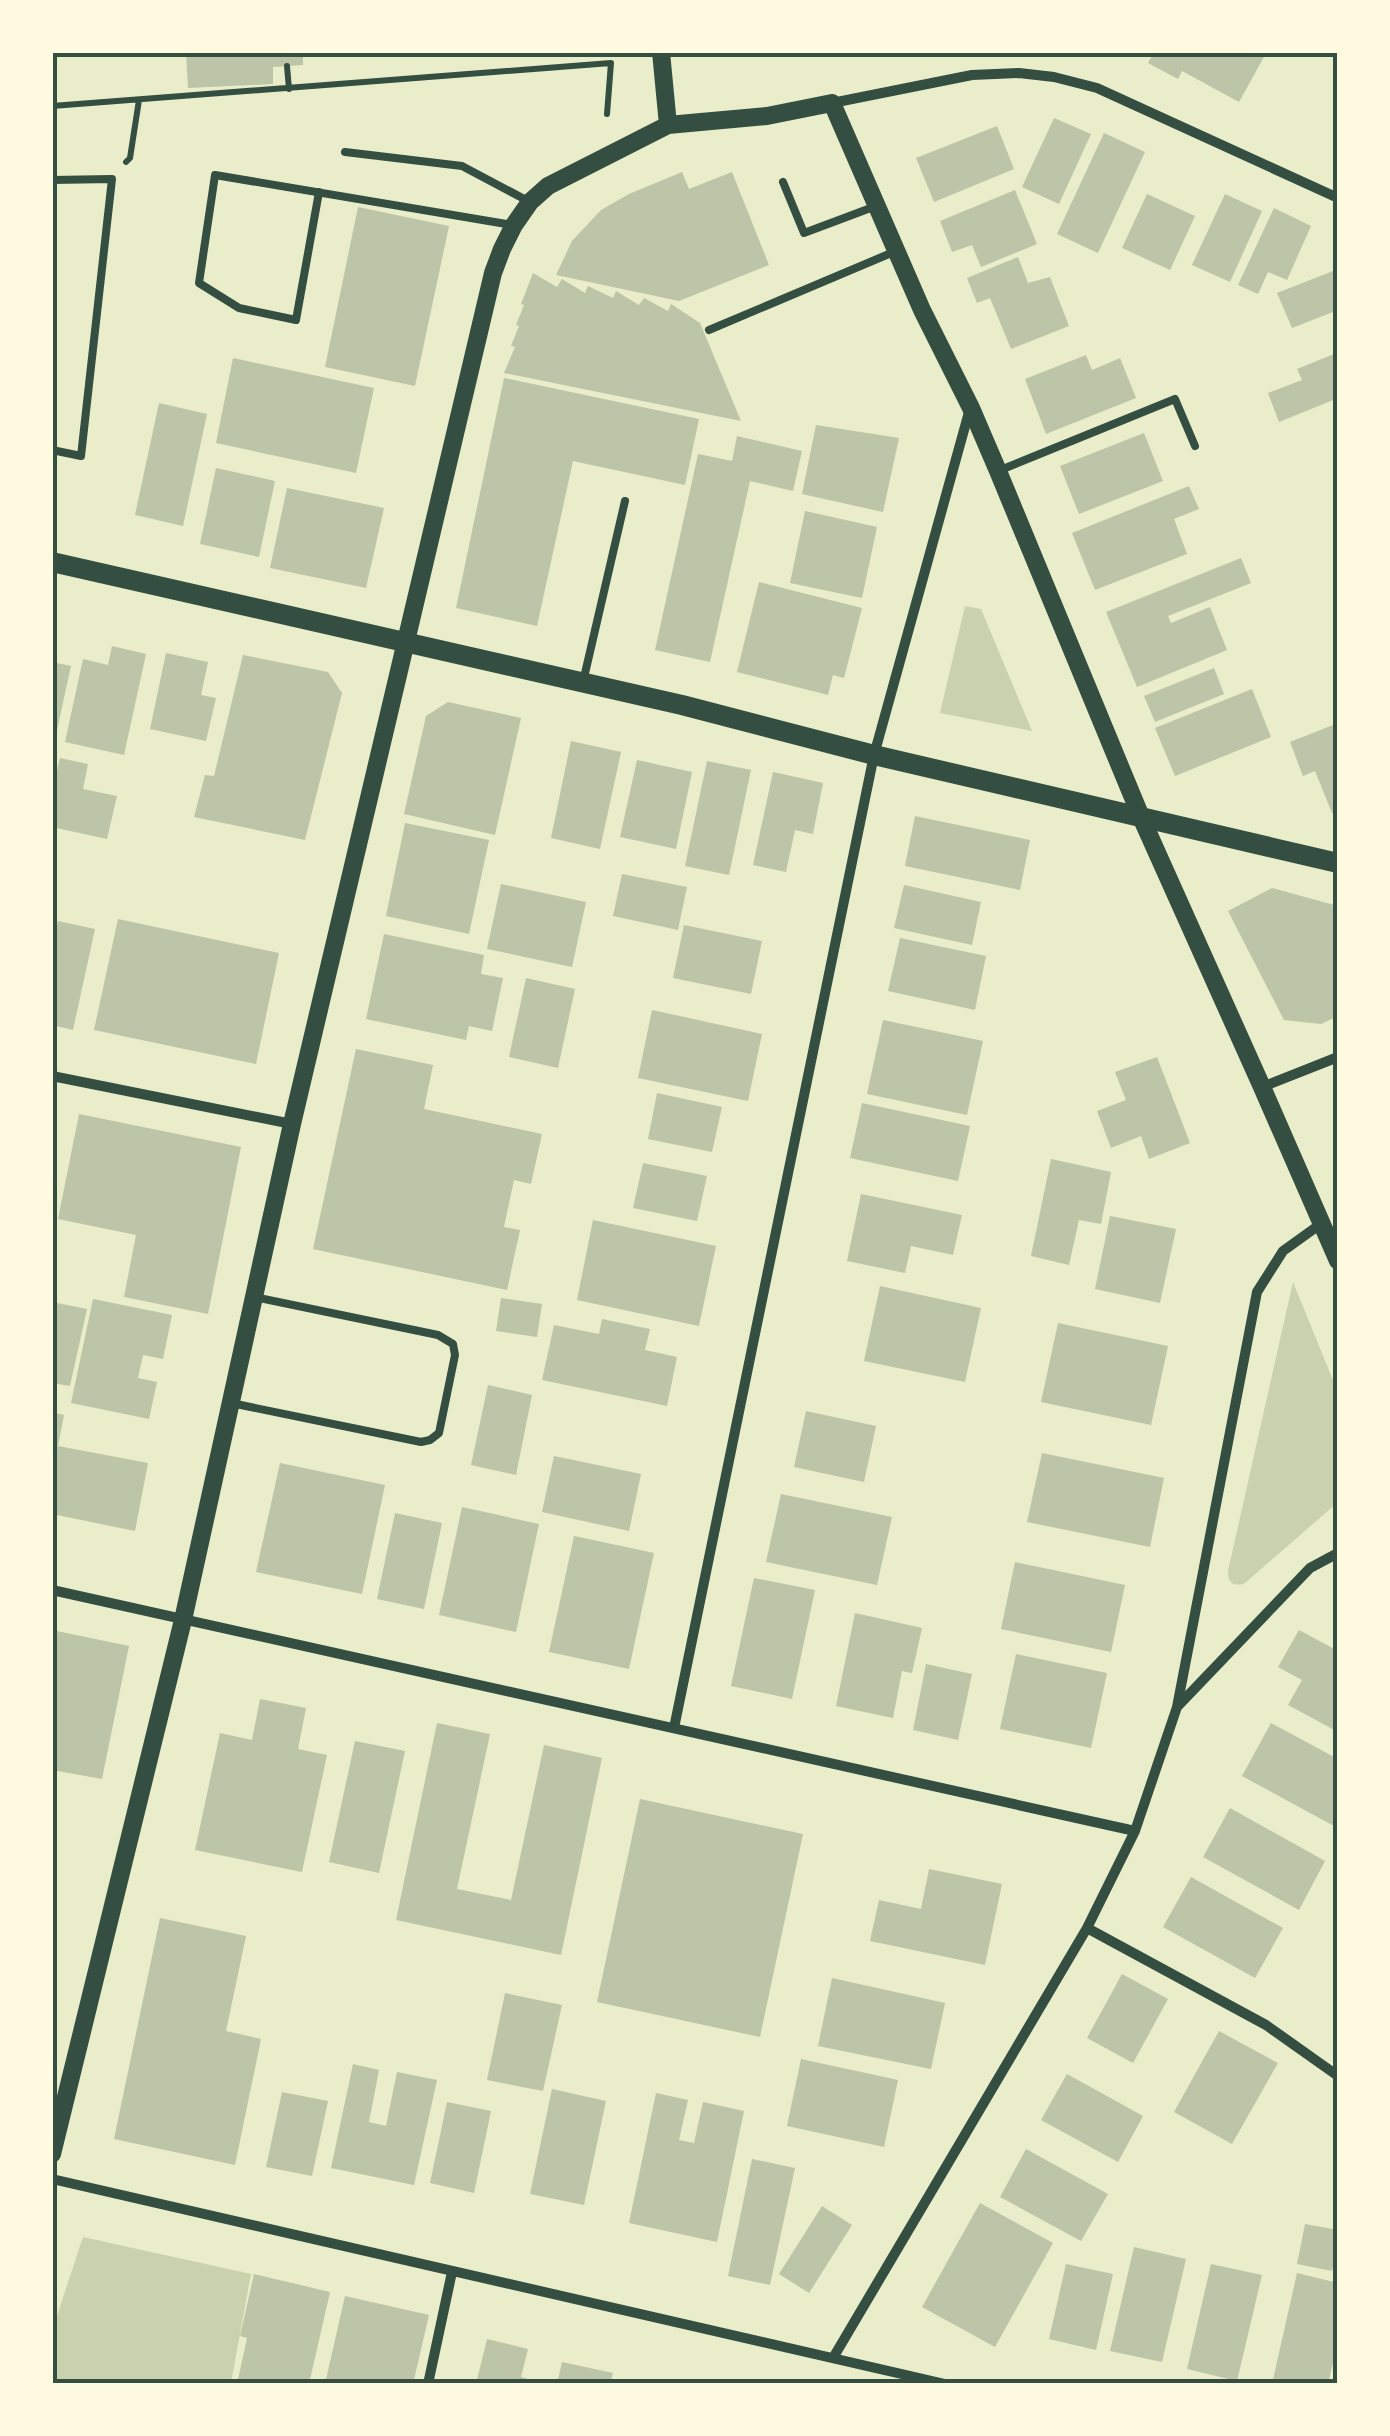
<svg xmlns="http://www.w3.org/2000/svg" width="1390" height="2436" viewBox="0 0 1390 2436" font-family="'Public Sans',sans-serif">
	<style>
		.green { fill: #cad2ad }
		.building { fill: #bcc5a7 }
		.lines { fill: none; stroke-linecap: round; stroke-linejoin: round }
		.path { stroke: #344e41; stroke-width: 6 }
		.service { stroke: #344e41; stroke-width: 8 }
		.minor { stroke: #344e41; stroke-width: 10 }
		.tertiary { stroke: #344e41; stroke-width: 18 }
		.secondary { stroke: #344e41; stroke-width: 20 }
		.neatline { fill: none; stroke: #344e41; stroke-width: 4 }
	</style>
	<rect width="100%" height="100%" fill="#e9edc9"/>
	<path class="green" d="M965 606 981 609 1032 731 940 713Z
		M1293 1282 1337 1390V1503L1245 1583C1233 1587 1228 1583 1228 1571Z
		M83 2237 251 2274 231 2383H53V2328Z"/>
	<path class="building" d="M186 52H303V65L273 67V84L188 88Z
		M1154 52H1260L1265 55 1239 102 1182 71 1178 79 1148 63Z
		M1054 118 1091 134 1059 204 1022 187Z
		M997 126 1014 169 934 202 916 158Z
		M1104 133 1145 152 1098 253 1057 234Z
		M682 172 689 189 732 172 769 265 679 301 556 275 572 241 601 210 629 194Z
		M1015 190 1037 244 981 267 972 245 952 252 940 221Z
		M1147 194 1195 216 1170 270 1122 248Z
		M1225 194 1262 211 1230 282 1192 265Z
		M358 207 449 226 415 386 325 367Z
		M1274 208 1311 226 1287 280 1268 272 1258 294 1238 285Z
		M1018 257 1028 283 1050 277 1069 326 1011 349 990 298 977 303 967 278Z
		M1338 269V310L1292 328 1277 293Z
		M533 273 557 287 562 279 585 293 588 286 613 298 616 291 639 305 644 298 668 311 671 304 700 323 741 421 504 373 515 347 511 346 519 326 516 325 524 305 521 304Z
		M1334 354 1338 363V398L1279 422 1268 393 1302 380 1297 369Z
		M1086 355 1092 370 1120 358 1136 398 1046 434 1025 379Z
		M233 358 374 388 356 473 216 443Z
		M504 378 699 419 685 485 573 461 537 626 456 608Z
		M159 403 207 414 183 526 135 515Z
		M816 425 899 438 883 512 802 494Z
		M1144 433 1163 481 1079 514 1060 466Z
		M737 436 802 451 793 491 750 481 710 662 655 650 698 454 732 461Z
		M216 468 275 481 259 557 200 544Z
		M1189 486 1199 509 1174 519 1187 554 1095 590 1072 533Z
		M287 488 384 508 366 588 270 568Z
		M805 511 877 527 862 598 790 583Z
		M1241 558 1251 583 1168 616 1171 623 1210 607 1227 650 1137 687 1106 612Z
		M759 582 862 608 844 678 833 675 828 695 737 672Z
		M112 646 146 654 124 755 65 742 83 659 108 665Z
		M166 653 208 662 201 695 216 698 206 741 150 729Z
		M243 655 328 672 342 693 305 840 194 817 205 775 214 776Z
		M52 662 71 666 54 744H52Z
		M1214 668 1224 694 1155 722 1144 696Z
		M1252 689 1271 737 1175 776 1155 728Z
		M448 702 521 718 495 835 404 814 426 716Z
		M1338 723V810L1332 813 1315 771 1303 776 1290 742Z
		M571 741 621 752 600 849 551 838Z
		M60 758 88 764 83 789 117 796 107 839 52 827V790Z
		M637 760 692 772 676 849 620 837Z
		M707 761 751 770 729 875 685 866Z
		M773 772 823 783 813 834 795 830 786 872 753 865Z
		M915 816 1030 840 1020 890 905 866Z
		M405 823 489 840 469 934 386 916Z
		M622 874 687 887 678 930 613 916Z
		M501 884 586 902 572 967 487 949Z
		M904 885 981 902 972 945 894 928Z
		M1272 888 1338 906V1016L1321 1024 1284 1020 1228 911Z
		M118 919 279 953 256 1064 94 1030Z
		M58 921 95 929 73 1030 52 1025V946Z
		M684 925 762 941 751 994 673 978Z
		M384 934 484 955 481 974 503 978 492 1031 469 1026 466 1040 366 1019Z
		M900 938 986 956 975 1010 888 991Z
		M526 978 575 989 558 1068 509 1057Z
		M652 1010 762 1034 748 1101 638 1078Z
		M883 1020 983 1041 967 1115 867 1094Z
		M356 1049 433 1065 424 1109 542 1134 531 1184 514 1180 504 1227 520 1230 507 1290 313 1249Z
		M1157 1057 1190 1143 1149 1159 1141 1136 1111 1148 1097 1111 1126 1100 1115 1072Z
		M657 1093 722 1107 712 1152 648 1139Z
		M862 1103 970 1126 958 1181 850 1158Z
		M79 1114 241 1147 208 1314 124 1297 136 1235 58 1219Z
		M1051 1159 1111 1172 1101 1224 1079 1220 1069 1265 1031 1256Z
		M643 1163 707 1176 697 1221 633 1208Z
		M861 1194 962 1215 953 1255 911 1246 905 1273 847 1261Z
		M1110 1216 1176 1229 1160 1303 1095 1289Z
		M593 1220 716 1246 699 1326 577 1300Z
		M880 1286 981 1308 965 1382 864 1361Z
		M501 1298 542 1304 537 1337 496 1331Z
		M93 1299 172 1315 163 1359 143 1355 138 1378 157 1382 149 1419 71 1403Z
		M52 1302 87 1309 70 1386 52 1383Z
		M602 1319 650 1329 645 1350 677 1357 667 1406 542 1380 554 1325 599 1334Z
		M1058 1323 1168 1346 1151 1425 1041 1402Z
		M488 1385 532 1395 516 1475 471 1465Z
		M806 1411 876 1426 864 1482 794 1467Z
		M52 1412 64 1415 58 1446 148 1463 135 1531 52 1514Z
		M1042 1453 1164 1478 1150 1547 1027 1522Z
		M554 1456 641 1474 629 1531 542 1512Z
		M280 1463 385 1485 362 1594 256 1572Z
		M781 1494 892 1517 877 1585 766 1562Z
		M462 1507 539 1524 516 1632 439 1615Z
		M395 1513 442 1523 424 1609 377 1599Z
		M574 1536 654 1553 629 1669 549 1652Z
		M1015 1562 1125 1585 1111 1652 1001 1629Z
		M754 1578 815 1590 792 1699 731 1686Z
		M855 1613 922 1628 912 1673 902 1671 893 1718 836 1706Z
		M52 1630 129 1646 102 1779 52 1770Z
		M1299 1630 1338 1651V1732L1288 1705 1302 1680 1278 1667Z
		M1016 1654 1107 1673 1091 1748 1000 1729Z
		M926 1664 972 1674 958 1740 913 1730Z
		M260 1699 306 1708 298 1749 327 1755 302 1872 195 1850 220 1733 252 1740Z
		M437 1723 490 1734 457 1889 511 1900 544 1745 602 1758 561 1955 396 1920Z
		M1271 1723 1338 1759V1820L1334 1826 1242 1776Z
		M355 1741 405 1751 379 1873 329 1862Z
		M640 1799 803 1834 760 2037 597 2002Z
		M1230 1808 1325 1861 1299 1910 1203 1857Z
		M929 1869 1002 1884 985 1965 870 1941 879 1900 921 1909Z
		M1191 1877 1283 1928 1255 1978 1163 1927Z
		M160 1918 246 1936 226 2031 261 2039 235 2165 114 2139Z
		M1122 1974 1168 1999 1133 2063 1087 2038Z
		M832 1978 945 2003 931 2069 818 2046Z
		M505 1993 562 2005 543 2091 487 2080Z
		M1219 2031 1278 2063 1232 2144 1174 2112Z
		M801 2059 898 2080 884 2147 787 2126Z
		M353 2064 379 2070 369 2122 386 2126 397 2072 437 2080 414 2185 331 2168Z
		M1067 2074 1143 2116 1118 2162 1041 2120Z
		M552 2089 606 2101 584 2205 530 2194Z
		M282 2092 328 2101 312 2176 266 2167Z
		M656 2093 688 2100 679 2140 694 2143 703 2102 744 2111 717 2242 629 2223Z
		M447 2102 491 2111 474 2193 430 2183Z
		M1026 2149 1108 2194 1081 2241 1000 2197Z
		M752 2159 795 2168 770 2285 728 2276Z
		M980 2203 1053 2243 995 2347 922 2307Z
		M822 2206 852 2225 809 2293 779 2274Z
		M1305 2224 1338 2230V2243L1332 2271 1297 2264Z
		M1134 2247 1186 2259 1162 2362 1110 2351Z
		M1066 2264 1113 2274 1096 2350 1049 2339Z
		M1211 2264 1262 2275 1237 2381 1187 2369Z
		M1297 2273 1338 2283V2341L1328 2384H1272Z
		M254 2274 330 2292 309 2384H237L247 2338 240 2336Z
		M345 2296 429 2315 413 2384H325Z
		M487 2339 528 2349 521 2377 532 2380 531 2384H476Z
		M562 2362 613 2373 610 2384H557Z"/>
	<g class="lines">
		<path class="path" d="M287 66 289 89
			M52 106 611 63 607 114
			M126 162 130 158 139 100"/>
		<path class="service" d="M345 152 462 166 530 202
			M52 180 112 179 81 456 52 450
			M783 182 804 233 876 206
			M319 192 296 320 239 308 199 283 215 175 512 225
			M709 330 896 251
			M998 471 1175 399 1195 446
			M583 682 625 501
			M231 1403 421 1442 430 1440 439 1433 455 1355 453 1344 438 1335 254 1297"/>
		<path class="minor" d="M832 103 972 75 1019 73 1054 77 1097 88 1338 198
			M52 1076 292 1124
			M1262 1087 1338 1057
			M52 1590 1135 1831
			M1177 1707 1257 1292 1283 1251 1322 1223
			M674 1728 874 755 969 412
			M1087 1928 1266 2025 1338 2076
			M52 2179 945 2384
			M833 2358 1087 1928 1135 1831 1177 1707 1310 1568 1338 1553
			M428 2384 452 2272"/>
		<path class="tertiary" d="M661 52 668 125
			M52 2154 183 1620 292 1124 493 273 502 249 514 225 530 202 548 186 668 125 767 116 832 103 922 310 971 408 998 471 1141 817 1262 1087 1338 1261"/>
		<path class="secondary" d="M52 562 682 705 874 755 1338 863"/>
	</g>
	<rect width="1390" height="2436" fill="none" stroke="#fefae0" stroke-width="110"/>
	<rect x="55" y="55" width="1280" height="2326" class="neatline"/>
</svg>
